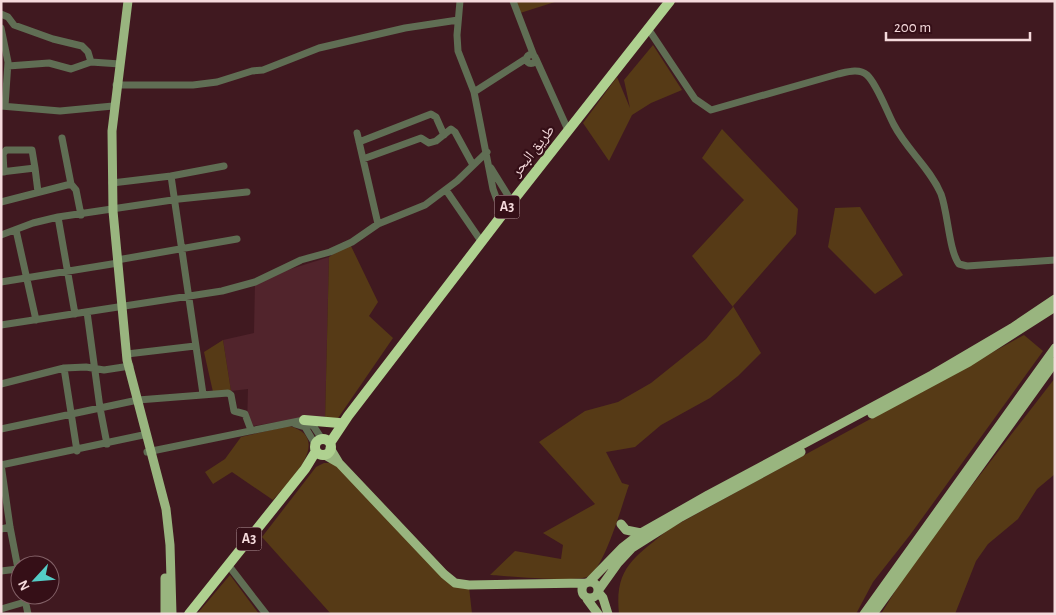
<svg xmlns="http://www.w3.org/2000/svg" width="1056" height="615" viewBox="0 0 1056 615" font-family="'Alegreya Sans','Noto Naskh Arabic',sans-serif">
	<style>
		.built { fill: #51242c }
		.green { fill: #563a16 }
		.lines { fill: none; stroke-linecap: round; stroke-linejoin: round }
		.minor { stroke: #606e54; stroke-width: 7 }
		.major { stroke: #99b57f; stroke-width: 9 }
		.highway { stroke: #afd190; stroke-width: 10 }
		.labels { text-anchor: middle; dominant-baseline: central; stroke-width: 4.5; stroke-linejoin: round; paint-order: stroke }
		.shield { fill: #350f17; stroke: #bb9da1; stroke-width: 1 }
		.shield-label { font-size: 14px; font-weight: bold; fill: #f5dadc }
		.street-label { font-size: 15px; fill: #f5dadc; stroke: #350f17 }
	</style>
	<rect width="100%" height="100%" fill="#401920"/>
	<path class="built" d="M329 257 325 421H284L247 427 248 389 231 391 223 340 254 333 255 282 262 278Z"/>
	<path class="green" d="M512 1H558L517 14Z
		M653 45 682 90 651 103 632 115 609 161 583 123 617 77 630 108 624 80Z
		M722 129 798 209 796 234 733 306 761 353 738 376 710 398 661 425 635 447 606 452 622 483 629 485C622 505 605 566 589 576 578 583 507 576 490 575L515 551 561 559 563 545 543 533 595 504 539 442 585 411 618 402 651 383 706 339 733 307 692 256 744 200 702 158Z
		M860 207 903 275 875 294 828 247 835 208Z
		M350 244 378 302 369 316 393 338 336 421H325L329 257Z
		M1024 335 1043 351 1038 358 910 535 873 582 856 614H619C614 566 636 557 669 529Z
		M223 340 231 391 213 392 204 352Z
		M1055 378V474L1037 489 1018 519 988 544 976 561 955 614H881L915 559Z
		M289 426C335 438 288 483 273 500L232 472 213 484 205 472 225 459 241 437Z
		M324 463H333L342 470 444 579 469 587 472 614H331L262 537 316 467Z
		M230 575 259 614H197Z"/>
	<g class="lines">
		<path class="minor" d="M460 1 457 35 458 51 474 92 493 189 502 214
			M513 1 534 56
			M1 14 8 17 14 25 53 39 82 46 88 52 91 62 120 64
			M1 28 8 62 5 106
			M649 30 695 99 711 110 838 74C847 72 859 68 867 75 877 84 887 112 894 125 907 150 930 168 941 194 948 213 949 251 959 264L967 266 1055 260
			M526.5 59a4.5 4.5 0 1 1 9 0a4.5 4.5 0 1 1-9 0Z
			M536 59 568 130
			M8 66 49 63 71 69 91 62
			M116 85H193L217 82 252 71 263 70 319 48 405 28 458 20
			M474 92 527 58
			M1 106 60 111 113 106
			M357 133 378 224
			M62 138 71 184
			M359 142 431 114 436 117 444 135
			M363 159 421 138 429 143 436 141 451 129 455 132 473 165
			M491 168 512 202
			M1 172 35 168 38 192
			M4 172 3 154 6 150H32L35 168
			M171 176 224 166
			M112 183 171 176 203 394
			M446 190 481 241
			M1 202 71 184 76 190 81 215
			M58 217 75 314
			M16 230 36 320
			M1 235 33 223 58 217 179 199 247 192
			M117 260 237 239
			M1 282 118 263
			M87 312 100 408 107 444
			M1 325 222 291 255 282 301 260 330 252 352 242 378 224 425 205 457 181 487 152
			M127 354 195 346
			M64 368 77 451
			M1 384 64 368 86 367 104 370 130 366
			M138 400 228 393 231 395 234 411 245 414 251 430
			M295 424 305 427 315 444
			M1 429 133 401
			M147 452 304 420 314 427 322 439
			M1 464 10 527 20 579
			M1 465 143 435
			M1 529 10 527
			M229 566 266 614
			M1 571 18 569
			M24 595 28 614
			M1 609 25 602"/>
		<path class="major" d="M128 1 112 131 113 211 127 360 166 509 170 545 172 614
			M872 414 969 362 1055 307
			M330 448 339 463 444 574 455 583 469 585 586 583
			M325 455 339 463
			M621 524 626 530 641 533
			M582 590a8 8 0 1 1 16 0a8 8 0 1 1-16 0Z
			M589 582 623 547 641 533 708 495 932 375 1012 328 1055 299
			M598 591 618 563 632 548 681 517 801 452
			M598 592 603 598 608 614
			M587 599 598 614
			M165 614V578
			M864 614 1055 348
			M873 614 1055 362"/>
		<path class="highway" d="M304 420 339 423
			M315 447a8 8 0 1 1 16 0a8 8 0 1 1-16 0Z
			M330 443 348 416 512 202 670 1
			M189 614 305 469 316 451"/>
	</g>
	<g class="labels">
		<g class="shield">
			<rect x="494.5" y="195.5" width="25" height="23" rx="4"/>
			<rect x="236.5" y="527.5" width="25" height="23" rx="4"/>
		</g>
		<g class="shield-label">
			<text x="507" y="207">A3</text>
			<text x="249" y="539">A3</text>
		</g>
		<g class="street-label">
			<text transform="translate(533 151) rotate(-52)">طريق البحر</text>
		</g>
	</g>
	<rect width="1056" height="615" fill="none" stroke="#f5dadc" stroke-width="5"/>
	<g transform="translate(35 580) rotate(244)"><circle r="24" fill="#350f17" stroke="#826066"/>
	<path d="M0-4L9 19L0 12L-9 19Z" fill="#54cdc7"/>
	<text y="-8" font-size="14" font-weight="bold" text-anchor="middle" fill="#f5dadc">N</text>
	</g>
	<path d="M886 32v8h144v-8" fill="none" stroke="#f5dadc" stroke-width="2.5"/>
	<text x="894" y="32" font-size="15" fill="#f5dadc" stroke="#350f17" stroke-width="4" paint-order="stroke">200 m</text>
</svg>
